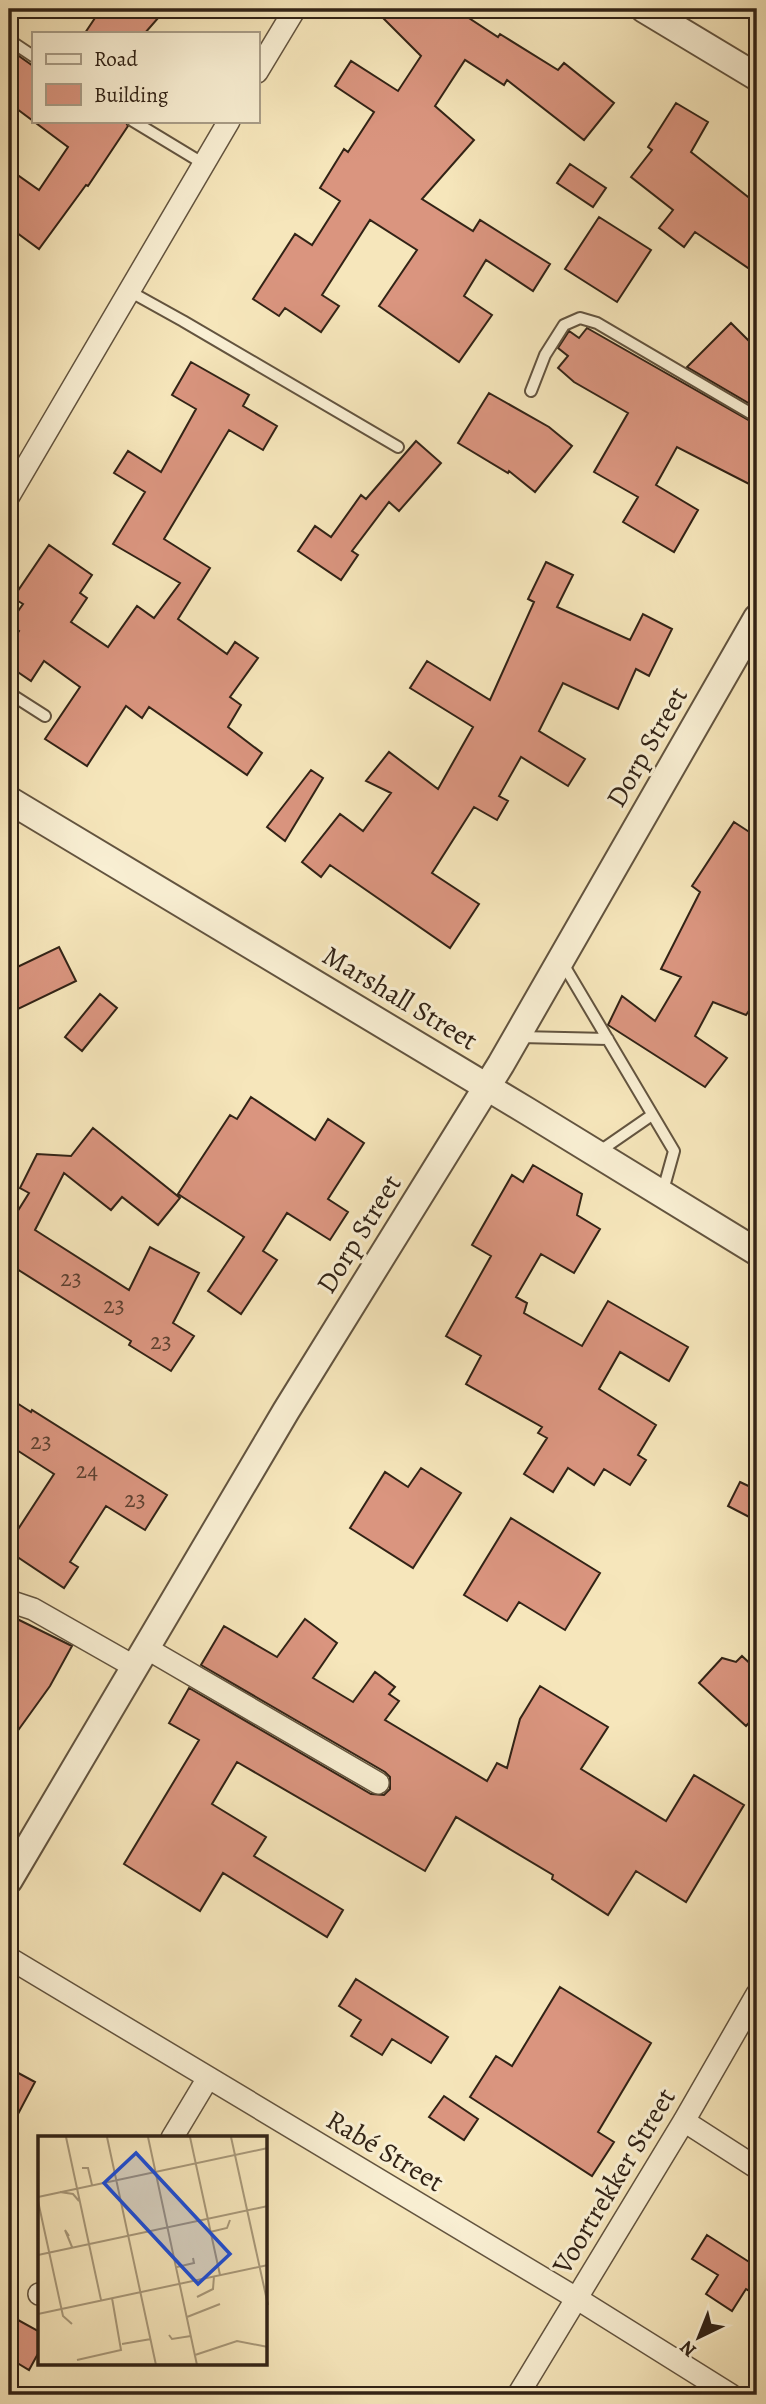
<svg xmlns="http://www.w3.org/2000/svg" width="766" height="2404" viewBox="0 0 766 2404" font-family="Alegreya,serif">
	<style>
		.building { fill: #da957f; stroke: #322316; stroke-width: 2 }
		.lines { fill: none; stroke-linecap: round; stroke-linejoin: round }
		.service-casing { stroke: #63543f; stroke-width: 14 }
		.minor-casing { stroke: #63543f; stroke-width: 24 }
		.tertiary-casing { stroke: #63543f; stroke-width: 30 }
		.service { stroke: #f9efd3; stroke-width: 10 }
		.minor { stroke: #f9efd3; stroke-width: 21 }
		.tertiary { stroke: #f9efd3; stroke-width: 26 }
		.labels { text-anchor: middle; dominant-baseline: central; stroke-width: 6; stroke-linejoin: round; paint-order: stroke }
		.number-label { font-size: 24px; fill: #5c4030 }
		.street-label { font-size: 28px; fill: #322316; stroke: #f9efd3 }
		.inset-road { fill: none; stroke: #a89879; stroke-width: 2 }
		.view { fill: #1d4ed8; fill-opacity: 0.15; stroke: #1d4ed8; stroke-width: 3.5 }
		.inset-edge { fill: none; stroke: #322316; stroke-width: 3.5 }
	</style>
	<rect width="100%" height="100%" fill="#f6e6bb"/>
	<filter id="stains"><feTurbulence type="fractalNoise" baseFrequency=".00286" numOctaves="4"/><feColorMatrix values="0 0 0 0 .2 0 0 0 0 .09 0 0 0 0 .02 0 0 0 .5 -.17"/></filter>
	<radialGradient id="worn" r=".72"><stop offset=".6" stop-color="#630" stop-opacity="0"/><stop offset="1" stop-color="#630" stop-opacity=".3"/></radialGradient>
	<path class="building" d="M101 9H166L145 33H85Z
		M374 9H455L498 37 500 34 558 70 564 63 614 103 584 140 507 80 504 85 465 60 435 106 474 140 422 199 473 231 480 220 550 264 533 291 486 260 464 296 492 315 459 362 379 306 417 250 370 220 322 295 339 306 321 332 285 308 279 316 253 299 295 234 312 245 340 201 320 188 344 149 348 152 374 112 335 86 351 61 398 91 421 56Z
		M9 49 33 66V121H125L128 126 88 186 86 185 39 249 9 227V169L39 190 68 147 9 103Z
		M676 103 708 122 691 152 757 204V274L695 232 684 247 659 228 673 210 631 177 652 150 648 147Z
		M570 164 606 188 593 207 557 183Z
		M599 217 651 250 617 302 565 269Z
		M731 323 757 349V408L687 367Z
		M587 328 757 425V488L677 447 656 485 698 510 674 552 623 522 638 497 594 472 628 413 574 382 558 368 568 356 558 348 569 331 579 338Z
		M191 362 249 395 243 406 277 426 263 450 229 430 164 539 210 568 178 619 227 654 235 642 258 658 230 697 241 705 228 727 262 753 247 775 149 707 142 718 126 706 87 766 45 739 80 687 44 661 31 681 9 666V646L19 631 9 624 23 604 13 598 49 545 92 575 80 593 87 598 71 622 108 647 137 606 154 618 180 583 113 544 145 492 114 473 128 451 161 472 196 409 172 395Z
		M489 393 549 427 572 446 535 492 509 471 508 473 458 443Z
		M416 441 441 463 399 511 389 502 352 551 358 555 341 580 298 551 315 526 331 537 361 495 366 499Z
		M546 562 573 575 557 607 630 640 643 614 672 629 649 676 636 669 618 709 563 683 539 731 585 759 568 786 521 757 499 796 508 801 497 820 474 807 432 873 479 904 450 948 330 865 321 877 302 862 340 814 363 831 391 793 366 781 389 752 438 789 473 727 410 688 427 661 490 700 534 602 528 599Z
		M311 770 323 778 285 841 267 827Z
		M734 822 757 837V999L746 1015 713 1002 695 1036 727 1058 705 1087 608 1025 622 996 655 1021 681 977 661 969 700 892 692 886Z
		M59 947 76 981 18 1009 9 990V971Z
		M100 994 117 1008 82 1051 65 1037Z
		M251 1097 315 1140 328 1119 364 1143 328 1199 348 1212 330 1240 287 1213 263 1251 277 1260 241 1314 208 1291 244 1237 178 1194 230 1115 237 1119Z
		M93 1128 180 1198 158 1225 122 1197 111 1210 64 1173 35 1230 129 1290 150 1247 199 1273 173 1323 194 1336 171 1371 129 1345 131 1341 9 1264V1225L29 1193 20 1188 37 1154 71 1156Z
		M533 1165 582 1194 577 1215 600 1229 574 1273 541 1254 516 1297 527 1303 524 1313 582 1346 608 1301 688 1347 669 1381 620 1352 599 1389 656 1425 638 1455 646 1460 630 1485 604 1469 594 1485 568 1468 553 1492 524 1474 547 1438 538 1433 542 1427 466 1384 481 1356 446 1336 491 1256 472 1245 512 1175 523 1182Z
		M9 1398 31 1412 32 1410 167 1495 145 1530 106 1506 70 1562 78 1567 64 1588 10 1552 11 1540 54 1474 9 1445Z
		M421 1468 461 1493 413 1568 350 1528 385 1472 408 1487Z
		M740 1482 757 1490V1521L728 1506Z
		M511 1518 600 1573 565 1630 519 1602 507 1621 464 1595Z
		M9 1615 72 1646 50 1686 9 1743Z
		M305 1619 337 1643 313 1678 353 1702 375 1672 395 1687 389 1694 399 1701 385 1720 487 1781 497 1763 507 1768 520 1719 540 1686 608 1727 581 1769 666 1821 694 1775 744 1805 686 1902 636 1871 608 1915 552 1879 553 1875 456 1817 425 1871 237 1762 212 1804 266 1837 254 1856 343 1910 327 1937 223 1873 200 1911 124 1864 199 1740 169 1723 189 1688 371 1794 384 1795 390 1789V1777L385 1772 201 1665 224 1626 277 1657Z
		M742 1656 757 1670V1714L746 1726 699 1683 722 1658 736 1662Z
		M356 1979 448 2037 431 2063 392 2039 382 2055 351 2036 361 2020 339 2006Z
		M560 1987 651 2043 598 2132 614 2142 592 2176 470 2097 496 2056 512 2066Z
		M9 2068 35 2082 9 2131Z
		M444 2096 478 2119 464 2140 429 2117Z
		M707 2235 757 2267V2295L746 2289 732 2311 706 2294 718 2275 692 2259Z
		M9 2315 40 2332V2350L29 2370 9 2358Z"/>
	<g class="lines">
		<defs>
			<path id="service" d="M9 40 33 56
				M133 121 204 164
				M129 291 183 321 398 447
				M531 391 545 355 564 325 580 318 597 323 757 417
				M9 693 45 716
				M562 962 674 1151 662 1194
				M520 1037 608 1039
				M597 1153 652 1115"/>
			<path id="minor" d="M257 72 295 9
				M9 496 229 121
				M9 1601 33 1609 135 1667
				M146 1648 378 1783
				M9 1958 576 2298 731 2395
				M684 2121 757 2168
				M172 2138 208 2078
				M39 2294H40
				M518 2395 684 2121 757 1994"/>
			<path id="tertiary" d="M644 9 757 77
				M9 800 527 1111 757 1252
				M9 1880 286 1411 501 1064 757 618"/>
		</defs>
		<use href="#service" class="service-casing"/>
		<use href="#minor" class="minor-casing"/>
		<use href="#tertiary" class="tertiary-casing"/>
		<use href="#service" class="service"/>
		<use href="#minor" class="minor"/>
		<use href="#tertiary" class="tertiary"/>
	</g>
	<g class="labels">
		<g class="number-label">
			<text x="71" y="1278">23</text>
			<text x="114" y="1305">23</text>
			<text x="161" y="1341">23</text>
			<text x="41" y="1441">23</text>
			<text x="87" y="1470">24</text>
			<text x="135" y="1499">23</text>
		</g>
		<g class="street-label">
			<text transform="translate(647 747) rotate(-60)">Dorp Street</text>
			<text transform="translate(400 998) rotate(31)">Marshall Street</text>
			<text transform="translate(359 1234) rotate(-58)">Dorp Street</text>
			<text transform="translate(385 2151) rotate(31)">Rabé Street</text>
			<text transform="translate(614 2181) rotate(-59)">Voortrekker Street</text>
		</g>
	</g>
	<g transform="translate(38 2136)">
		<rect width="229" height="229" fill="#f6e6bb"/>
		<path class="inset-road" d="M28 1 63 164M69 1 118 229M110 1 159 229M152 1 182 139M193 1 230 169M44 32H50L54 49M22 56 35 58 41 65M0 61 230 12M0 65 25 180 34 188M172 96 189 92 192 84M31 100 27 94 34 111M0 119 230 70M139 131 156 127 155 122M159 161 175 153 176 140M0 178 230 129M149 181 182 168M131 199 134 203 153 200M84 208 113 203M157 219 199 205 230 211M39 224 83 214 74 162"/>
		<path class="view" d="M98 17 192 118 160 148 66 47Z"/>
		<rect width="229" height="229" class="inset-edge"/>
	</g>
	<rect width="766" height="2404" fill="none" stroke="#f6e6bb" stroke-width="35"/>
	<rect x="10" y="10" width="745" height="2383" fill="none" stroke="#322316" stroke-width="3.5"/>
	<rect x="18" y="18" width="731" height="2369" fill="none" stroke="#322316" stroke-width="2"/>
	<rect x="32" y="32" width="228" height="91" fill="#f9efd3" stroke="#a99d87" stroke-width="2"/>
	<rect x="46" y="54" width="35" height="10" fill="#f9efd3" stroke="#a99d87" stroke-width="2"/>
	<text x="94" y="66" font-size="21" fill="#322316">Road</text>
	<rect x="46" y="84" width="35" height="21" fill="#da957f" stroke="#a99d87" stroke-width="2"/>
	<text x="94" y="102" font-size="21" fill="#322316">Building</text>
	<g transform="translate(699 2337) rotate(223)" stroke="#f9efd3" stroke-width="5" paint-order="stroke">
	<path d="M0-5L12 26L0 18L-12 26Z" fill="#322316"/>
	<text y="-10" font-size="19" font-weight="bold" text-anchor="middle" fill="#322316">N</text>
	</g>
	<rect width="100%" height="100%" filter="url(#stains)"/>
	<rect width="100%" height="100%" fill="url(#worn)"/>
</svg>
